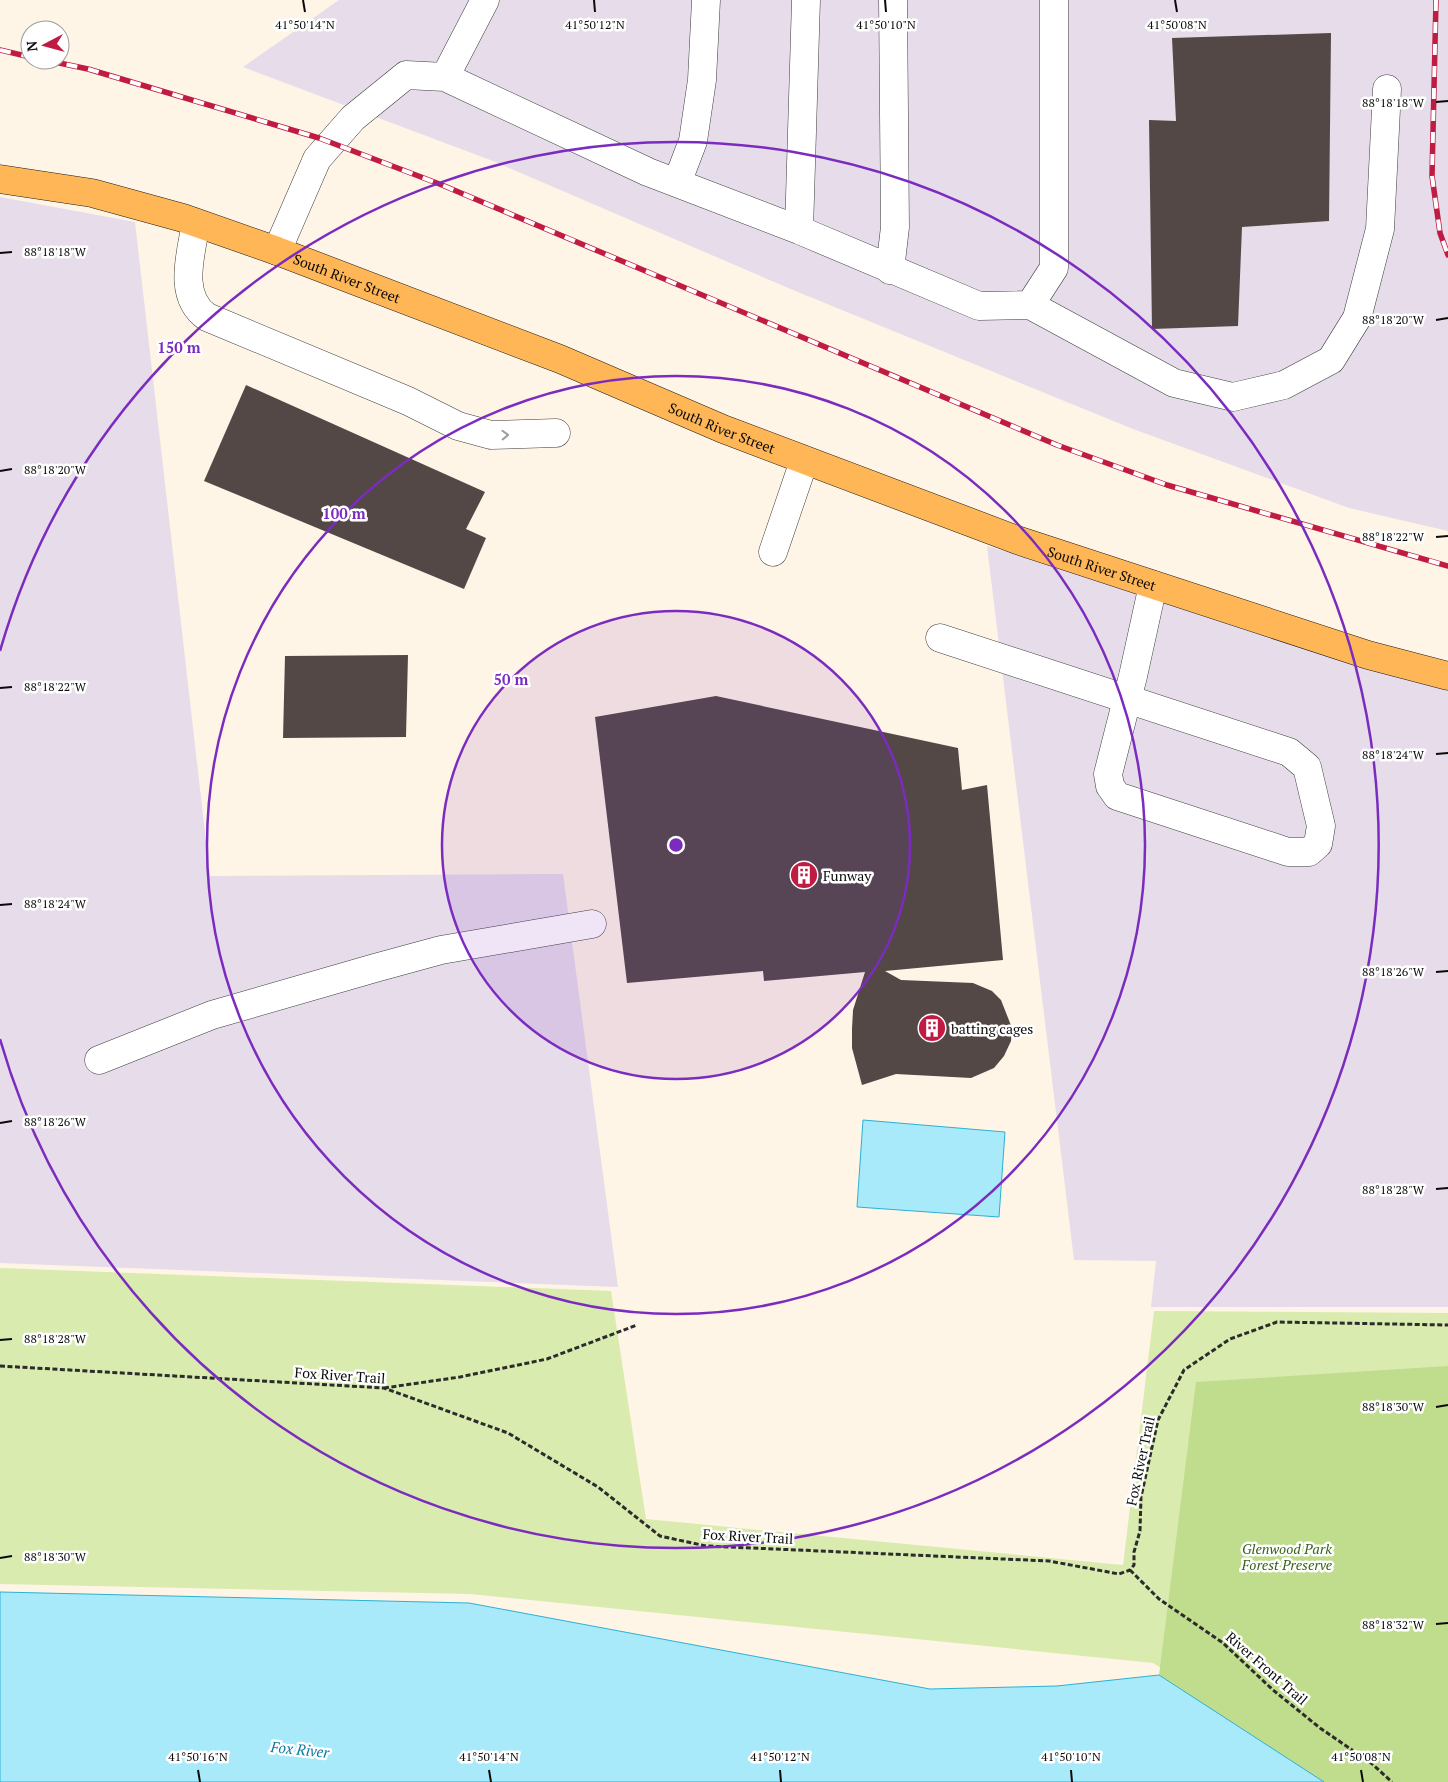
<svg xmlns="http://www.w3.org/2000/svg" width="1448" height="1782" viewBox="0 0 1448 1782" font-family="'PT Serif',serif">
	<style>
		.industrial { fill: #e6dcea }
		.green { fill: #d9ebaf }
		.forest { fill: #c0dc8d }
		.water { fill: #a8eafa; stroke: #2bb1d5 }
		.building { fill: #534846 }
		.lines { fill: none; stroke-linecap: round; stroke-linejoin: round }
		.minor-casing { stroke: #3d3d3d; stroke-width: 29 }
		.major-casing { stroke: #1b1b1b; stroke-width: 29 }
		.path { stroke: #2c2c2c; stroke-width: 3; stroke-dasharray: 5 2.5; stroke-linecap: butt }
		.minor { stroke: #fff; stroke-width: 28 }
		.major { stroke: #ffb656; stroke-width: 28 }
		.rail-casing { stroke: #c01b42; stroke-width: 5.5 }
		.rail { stroke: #fff; stroke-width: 4; stroke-dasharray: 11; stroke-linecap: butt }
		.oneway { stroke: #9d9d9d }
		.ticks { fill: none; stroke: #0a0a0a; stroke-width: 2 }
		.ring { fill: none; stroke: #7b2cbf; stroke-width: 2.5 }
		.labels { text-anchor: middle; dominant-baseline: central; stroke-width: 5; stroke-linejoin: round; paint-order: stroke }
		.street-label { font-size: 14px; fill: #0a0a0a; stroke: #fff }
		.poi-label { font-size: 14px; fill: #0a0a0a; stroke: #fff; text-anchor: start }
		.park-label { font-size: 14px; font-style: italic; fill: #366318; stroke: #fff }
		.water-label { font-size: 15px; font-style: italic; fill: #0e7ca0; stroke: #fff }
		.ticks-label { font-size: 12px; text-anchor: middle; fill: #0a0a0a; stroke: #fff; stroke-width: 5; stroke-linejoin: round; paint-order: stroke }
		.centre { fill: #7b2cbf; stroke: #fff; stroke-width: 2.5 }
		.ring-label { font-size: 15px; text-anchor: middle; font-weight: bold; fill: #7b2cbf; stroke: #fff; stroke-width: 5; stroke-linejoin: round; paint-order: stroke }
	</style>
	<rect width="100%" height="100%" fill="#fff5e6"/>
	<path class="industrial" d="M339 0H1448V531L1349 508 1133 429 793 290 493 161 243 67Z
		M0 197 135 222 210 876 563 874 618 1287 0 1263Z
		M987 546 1448 682V1307H1151L1156 1261 1074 1260Z"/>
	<path class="green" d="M0 1268 611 1291 646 1519 1123 1565 1154 1311 1448 1313V1782L1334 1778 1153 1663 470 1594 0 1584Z"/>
	<path class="forest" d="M1448 1366V1782H1324L1159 1675 1196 1382Z"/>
	<path class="water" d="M863 1120 1005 1132 999 1217 857 1207Z
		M0 1592 469 1603 930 1689 1057 1686 1159 1675 1324 1782H0Z"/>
	<path class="building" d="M1331 33 1329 221 1242 227 1238 326 1152 329 1149 120 1176 121 1172 38Z
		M246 385 485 492 466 529 486 538 464 589 204 481Z
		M408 655 406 737 283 738 285 656Z
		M716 696 958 748 962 790 987 785 1003 960 885 971 901 980 973 983 992 991 1001 1000 1012 1028 1011 1041 1004 1056 994 1068 971 1078 896 1074 862 1085 852 1048V1029L853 1010 865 972 764 981 763 971 627 983 595 717Z"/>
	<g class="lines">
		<defs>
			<path id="minor" d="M445 77 485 0
				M677 183 693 141 702 80 706 0
				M196 223C191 254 177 296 207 317L408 401 458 426 491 435 556 433
				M799 230 806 0
				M277 251 317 159 353 118 406 75 445 77 648 172 799 230 979 306 1030 305 1054 268V0
				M890 270 895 227 893 0
				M1030 305 1174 383 1233 397 1284 385 1331 360 1357 318 1380 229 1387 89
				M773 552 804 461
				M940 638 1289 752 1307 767 1321 826 1318 844 1309 852H1288L1117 796 1110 786 1108 774 1133 676 1153 585
				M99 1060 212 1015 375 968 441 950 592 924"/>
			<g id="major">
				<path id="s1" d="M0 179 92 193 183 218 277 251 560 359 723 429 1017 540 1368 655 1448 676"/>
			</g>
		</defs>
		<use href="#minor" class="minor-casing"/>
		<use href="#major" class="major-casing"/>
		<path class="path" d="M0 1366 384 1388 508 1433 598 1487 660 1536 706 1546 1049 1561 1119 1574 1130 1570 1134 1565V1552L1140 1531 1141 1497 1158 1420 1184 1370 1230 1339 1277 1322 1448 1325
			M384 1388 460 1377 547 1359 637 1325
			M1130 1570 1159 1599 1223 1643 1273 1690 1320 1728 1371 1763 1392 1782"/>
		<use href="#minor" class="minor"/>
		<use href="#major" class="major"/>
		<defs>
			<path id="rail" d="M1436 0 1432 176 1440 233 1448 255
				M0 50 30 57
				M45 60 88 69 319 138 442 185 1057 445 1167 485 1448 566"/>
		</defs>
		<use href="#rail" class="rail-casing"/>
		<use href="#rail" class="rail"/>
	</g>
	<defs><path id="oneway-chevron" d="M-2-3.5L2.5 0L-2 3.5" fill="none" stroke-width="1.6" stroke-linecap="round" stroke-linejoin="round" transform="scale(1.25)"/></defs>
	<use class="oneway" href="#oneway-chevron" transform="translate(505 435) rotate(-2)"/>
	<path class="ticks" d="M303 0 305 12M594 0 595 12M885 0 886 12M1175 0 1177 12M1436 102 1448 101M0 253 12 252M1436 320 1448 318M0 471 12 469M1436 537 1448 536M0 688 12 687M1436 754 1448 753M0 905 12 904M1436 972 1448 971M0 1123 12 1121M1436 1189 1448 1188M0 1340 12 1339M1436 1407 1448 1405M0 1558 12 1556M1436 1624 1448 1623M198 1770 200 1782M489 1770 491 1782M780 1770 781 1782M1071 1770 1072 1782M1361 1770 1363 1782"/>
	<circle cx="676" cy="845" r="234" fill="#7b2cbf" fill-opacity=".12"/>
	<g class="ring">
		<circle cx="676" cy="845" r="234"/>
		<circle cx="676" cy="845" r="469"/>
		<path d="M0 651A703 703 0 1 1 0 1039"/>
	</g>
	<defs>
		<symbol id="building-disc" viewBox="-11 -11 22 22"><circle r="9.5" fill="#c01b42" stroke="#fff"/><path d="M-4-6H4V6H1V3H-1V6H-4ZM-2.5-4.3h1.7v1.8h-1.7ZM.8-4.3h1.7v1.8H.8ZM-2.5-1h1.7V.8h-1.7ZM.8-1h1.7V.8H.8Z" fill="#fff"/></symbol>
	</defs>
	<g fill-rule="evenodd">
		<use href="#building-disc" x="788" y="859" width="32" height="32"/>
		<use href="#building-disc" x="916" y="1012" width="32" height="32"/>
	</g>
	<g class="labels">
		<g class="street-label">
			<text stroke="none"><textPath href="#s1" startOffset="362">South River Street</textPath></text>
			<text stroke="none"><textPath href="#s1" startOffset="766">South River Street</textPath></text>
			<text stroke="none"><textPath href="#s1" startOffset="1171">South River Street</textPath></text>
			<text transform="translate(340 1375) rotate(4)">Fox River Trail</text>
			<text transform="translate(1140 1461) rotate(-78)">Fox River Trail</text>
			<text transform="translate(748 1536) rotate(3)">Fox River Trail</text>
			<text transform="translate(1267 1668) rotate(41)">River Front Trail</text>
		</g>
		<g class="poi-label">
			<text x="823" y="875">Funway</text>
			<text x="951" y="1028">batting cages</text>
		</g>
		<g class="park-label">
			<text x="1287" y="1548">Glenwood Park<tspan x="1287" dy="16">Forest Preserve</tspan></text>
		</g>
		<g class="water-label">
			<text transform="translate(300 1749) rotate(6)">Fox River</text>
		</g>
	</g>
	<g class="ticks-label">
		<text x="305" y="29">41°50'14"N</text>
		<text x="595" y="29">41°50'12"N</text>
		<text x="886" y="29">41°50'10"N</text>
		<text x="1177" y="29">41°50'08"N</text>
		<text x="1393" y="107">88°18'18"W</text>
		<text x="55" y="256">88°18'18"W</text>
		<text x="1393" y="324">88°18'20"W</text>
		<text x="55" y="474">88°18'20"W</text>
		<text x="1393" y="541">88°18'22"W</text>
		<text x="55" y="691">88°18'22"W</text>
		<text x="1393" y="759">88°18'24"W</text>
		<text x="55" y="908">88°18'24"W</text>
		<text x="1393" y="976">88°18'26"W</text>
		<text x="55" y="1126">88°18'26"W</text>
		<text x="1393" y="1194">88°18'28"W</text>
		<text x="55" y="1343">88°18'28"W</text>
		<text x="1393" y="1411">88°18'30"W</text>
		<text x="55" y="1561">88°18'30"W</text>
		<text x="1393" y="1629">88°18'32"W</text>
		<text x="198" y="1761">41°50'16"N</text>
		<text x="489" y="1761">41°50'14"N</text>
		<text x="780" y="1761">41°50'12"N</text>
		<text x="1071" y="1761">41°50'10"N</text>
		<text x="1361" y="1761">41°50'08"N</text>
	</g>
	<circle cx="676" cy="845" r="8" class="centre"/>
	<g class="ring-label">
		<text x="179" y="353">150 m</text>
		<text x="344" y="519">100 m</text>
		<text x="511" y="685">50 m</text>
	</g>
	<g transform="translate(45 45) rotate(264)"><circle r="24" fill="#ffffff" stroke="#9d9d9d"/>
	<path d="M0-4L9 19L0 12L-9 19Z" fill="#c01b42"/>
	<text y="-8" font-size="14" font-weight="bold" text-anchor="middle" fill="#0a0a0a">N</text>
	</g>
</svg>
